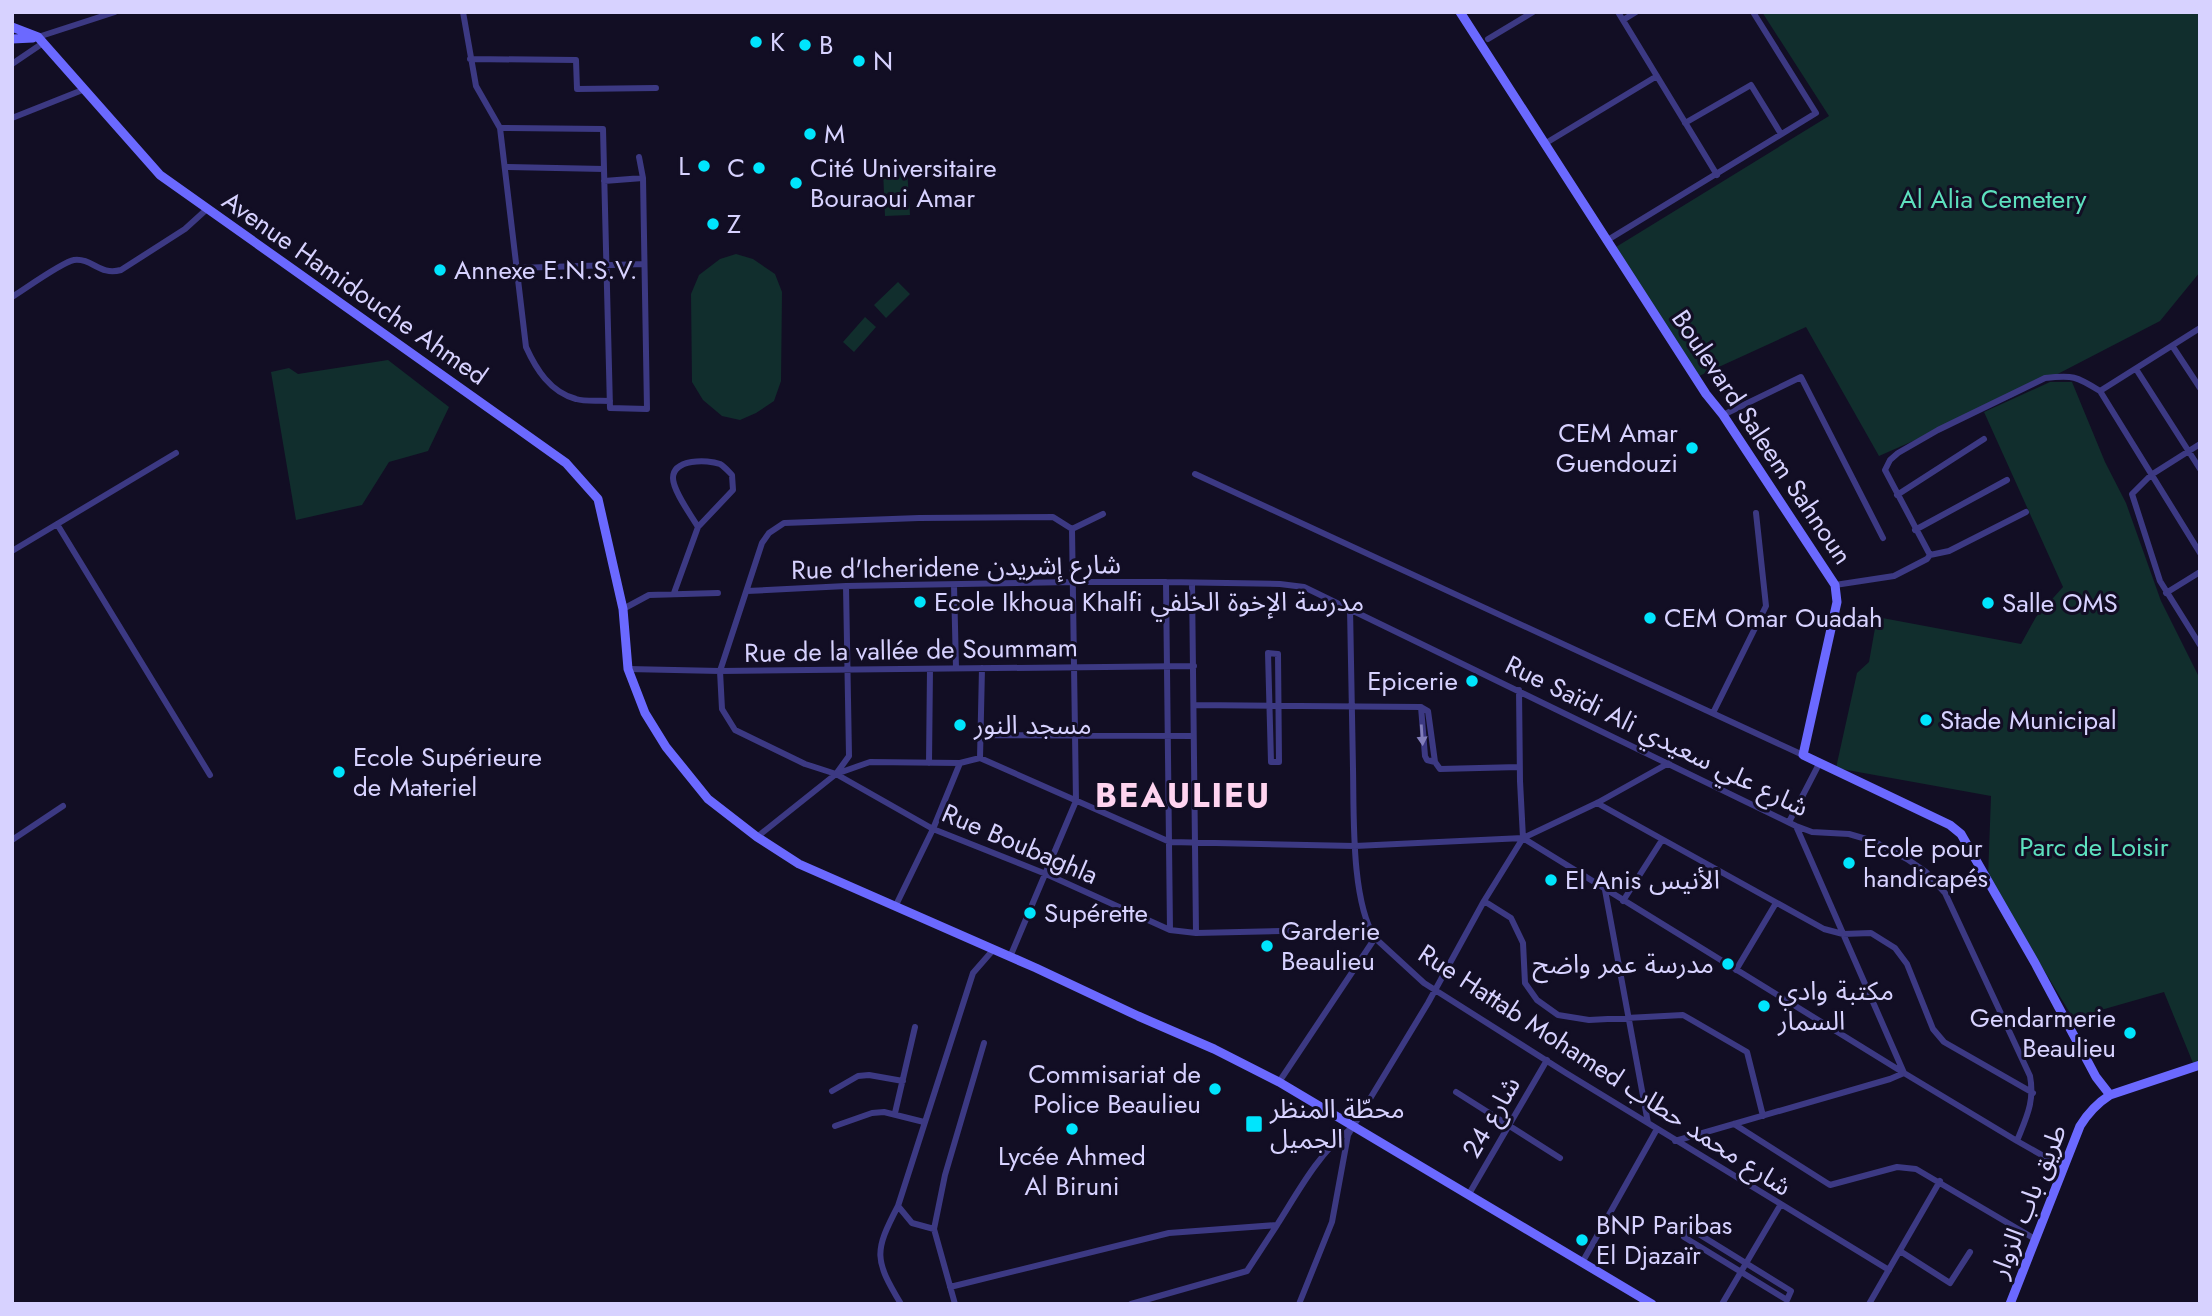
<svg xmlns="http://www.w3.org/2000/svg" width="2212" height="1316" viewBox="0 0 2212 1316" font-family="Jost,'Noto Sans Arabic',sans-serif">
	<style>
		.green { fill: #112e2d }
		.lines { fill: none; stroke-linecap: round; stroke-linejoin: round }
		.street { stroke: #3c3983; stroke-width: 6 }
		.secondary { stroke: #6b69ff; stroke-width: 9 }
		.oneway { fill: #827ebb }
		.poi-dot { fill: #00e5fd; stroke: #120e24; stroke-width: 2.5 }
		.labels { text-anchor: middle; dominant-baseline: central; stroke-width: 6; stroke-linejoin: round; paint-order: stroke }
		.poi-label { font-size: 26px; fill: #d7d2ff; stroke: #120e24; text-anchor: start }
		.park-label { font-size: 26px; fill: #5de0be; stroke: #120e24 }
		.street-label { font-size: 26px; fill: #d7d2ff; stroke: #120e24 }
		.district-label { font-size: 33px; font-weight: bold; letter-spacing: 2px; fill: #ffd4f0; stroke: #120e24 }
	</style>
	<rect width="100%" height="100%" fill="#120e24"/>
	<path class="green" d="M1762 12H2200V272L2160 321 2013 397 1879 456 1806 327 1699 376 1616 247 1829 116Z
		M907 168 910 215 885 216 883 170Z
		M736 254 753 259 775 274 782 292 781 381 774 401 756 413 740 420 722 416 703 400 692 382 691 294 699 275 720 259Z
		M898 282 910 294 886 318 874 305Z
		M865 317 876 327 854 352 843 342Z
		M388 360 449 407 428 451 389 462 362 505 296 520 271 372 289 368 298 374Z
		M2050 382H2072L2105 462 2126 503 2161 601 2200 679V1060L2193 1063 2164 992 2073 1018 1988 878 1991 796 1836 768 1857 673 1869 662 1877 617 2021 644 2036 617 2063 587 1984 412Z"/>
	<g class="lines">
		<path class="street" d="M463 12 476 86 500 128 526 347C536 369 550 392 576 399 586 402 600 400 610 401
			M1618 12 1717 175
			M1623 20 1636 12
			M38 37 115 12
			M1488 39 1533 12
			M470 59 576 60 577 89 656 88
			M12 64 43 43
			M12 118 85 89
			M1685 123 1751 85 1781 134
			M500 128 603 129 610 408 647 409 643 178 639 157
			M1546 143 1657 76
			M505 167 604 169
			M604 181 643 178
			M1606 241 1816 113 1753 12
			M517 268 644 264
			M12 297C25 289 62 262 74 260 93 258 99 276 121 270L185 229 207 209
			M2173 347 2200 388
			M2136 369 2200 469
			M2100 391 2200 328
			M1723 415 1801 377 1883 538
			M2200 444 2151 475 2132 494 2160 581 2200 645
			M1195 474 1803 755
			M1897 495 1984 439
			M57 524 210 775
			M1072 529 1053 517 919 518 784 523 769 533 762 543 720 671 722 709 735 730 805 764 836 774 870 762 960 763 980 758 1170 842 1355 846 1523 838 1904 1073 2017 1141 2063 1167
			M1072 529 1103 514
			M1915 530 2007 480
			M12 551 176 453
			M1930 555 1949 551 2026 512
			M1166 582 1170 930
			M1192 583 1196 933
			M954 585 956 668
			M1835 585 1894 576 1927 559 1930 555 1885 470 1890 460 1898 453 1938 430 2045 378C2073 375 2076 376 2100 391L2200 553
			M747 591 846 586 1073 582H1166L1280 584 1304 587 1796 826 1812 832 1849 834 1873 841 1907 859 1926 872 1945 893 2030 1076C2035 1102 2026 1118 2017 1141
			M674 593 698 527 733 490 732 475C729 472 724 466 720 464 707 459 673 459 673 478 673 491 691 515 698 527
			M2166 593 2200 572
			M1350 608C1351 662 1352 715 1353 769 1354 814 1351 901 1375 938L1424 983 1566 1073 1889 1270
			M623 609 649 595 718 593
			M1268 653 1278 654 1279 762H1271Z
			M628 669 720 671 1194 666
			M1519 690 1520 781 1523 838
			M1194 705 1421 707 1428 711 1435 762 1440 769 1519 767
			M1421 707 1425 756 1427 760 1435 762
			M1713 713 1766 606 1756 513
			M981 735 1193 736
			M980 758 982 668
			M929 763 930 669
			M836 774 933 829 1046 874 1170 930 1196 933 1370 929
			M1597 803 1824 929 1843 934 1871 933 1895 948 1907 964 1933 1029 1944 1042 2033 1093
			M1789 822 1820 762
			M757 837 836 774 849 756 846 586
			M1523 838 1597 803 1669 763
			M12 840 63 806
			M1605 890 1648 1123
			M1484 901 1511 918 1523 943 1525 983 1537 1000 1558 1015 1589 1020 1683 1015 1747 1052 1763 1116
			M1623 901 1662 840
			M896 905 933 829 960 763
			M1010 957 1076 801 1072 529
			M1736 970 1776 903
			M1279 1082 1375 938
			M832 1091 858 1076 869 1075 903 1081
			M1456 1092 1560 1158
			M895 1113 915 1027
			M1734 1124 1830 1185 1897 1167 1916 1169 2035 1239
			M835 1126 872 1113 884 1112 924 1122
			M1675 1141 1890 1079 1904 1073 1796 826
			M1469 1194 1547 1060
			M898 1206C874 1252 874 1259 901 1304
			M1689 1228 1791 1291 1787 1300 1684 1237Z
			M934 1229 912 1223 898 1206 973 973 994 949
			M1900 1251 1950 1283 1970 1252
			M1583 1261 1657 1129
			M950 1287 1169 1233 1277 1225C1298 1192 1318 1154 1349 1130
			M955 1304 934 1229 945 1175 984 1043
			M1131 1304 1247 1271 1277 1225
			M1299 1304 1332 1222 1348 1135 1428 1003 1484 901 1523 838
			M1722 1304 1781 1204
			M1869 1304 1940 1181"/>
		<path class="secondary" d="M1460 12 1706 394 1723 415 1835 585 1837 602 1803 755 1950 825 1961 834 2035 963 2096 1077 2110 1095
			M12 27 38 37 160 175 566 463 598 499 623 609 628 669 645 713 666 747 708 799 757 837 799 864 1036 968 1138 1016 1214 1049 1279 1082 1652 1304
			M12 39 33 38
			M2010 1304 2080 1126C2088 1113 2096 1104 2110 1095L2200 1065"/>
	</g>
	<defs><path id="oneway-solid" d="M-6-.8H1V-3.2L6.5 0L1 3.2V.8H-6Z" transform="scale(1.75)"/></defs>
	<use class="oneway" href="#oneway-solid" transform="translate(1422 735) rotate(86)"/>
	<g class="poi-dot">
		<circle cx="756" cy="42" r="7"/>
		<circle cx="805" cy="45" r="7"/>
		<circle cx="859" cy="61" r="7"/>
		<circle cx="810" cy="134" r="7"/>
		<circle cx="704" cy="166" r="7"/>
		<circle cx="759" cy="168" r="7"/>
		<circle cx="796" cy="183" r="7"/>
		<circle cx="713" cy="224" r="7"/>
		<circle cx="440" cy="270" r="7"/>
		<circle cx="1692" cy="448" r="7"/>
		<circle cx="920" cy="602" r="7"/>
		<circle cx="1988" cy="603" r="7"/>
		<circle cx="1650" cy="618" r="7"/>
		<circle cx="1472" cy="681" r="7"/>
		<circle cx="1926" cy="720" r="7"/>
		<circle cx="960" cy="725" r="7"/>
		<circle cx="339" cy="772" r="7"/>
		<circle cx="1849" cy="863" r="7"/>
		<circle cx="1551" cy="880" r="7"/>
		<circle cx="1030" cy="913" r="7"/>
		<circle cx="1267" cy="946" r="7"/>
		<circle cx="1728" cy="964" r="7"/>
		<circle cx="1764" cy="1006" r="7"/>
		<circle cx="2130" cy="1033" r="7"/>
		<circle cx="1215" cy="1089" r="7"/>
		<rect x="1245" y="1115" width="18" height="18" rx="3.5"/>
		<circle cx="1072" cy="1129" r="7"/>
		<circle cx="1582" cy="1240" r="7"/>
	</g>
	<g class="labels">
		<g class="poi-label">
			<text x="770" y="42">K</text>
			<text x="819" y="45">B</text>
			<text x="873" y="61">N</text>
			<text x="824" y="134">M</text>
			<text x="690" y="166" text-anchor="end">L</text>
			<text x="745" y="168" text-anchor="end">C</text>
			<text x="810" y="168">Cité Universitaire<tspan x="810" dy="30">Bouraoui Amar</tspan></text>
			<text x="727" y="224">Z</text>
			<text x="454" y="270">Annexe E.N.S.V.</text>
			<text x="1678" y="433" text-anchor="end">CEM Amar<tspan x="1678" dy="30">Guendouzi</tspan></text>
			<text x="934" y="602">Ecole Ikhoua Khalfi مدرسة الإخوة الخلفي</text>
			<text x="2002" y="603">Salle OMS</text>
			<text x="1664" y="618">CEM Omar Ouadah</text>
			<text x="1458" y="681" text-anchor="end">Epicerie</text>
			<text x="1940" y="720">Stade Municipal</text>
			<text x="974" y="725">مسجد النور</text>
			<text x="353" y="757">Ecole Supérieure<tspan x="353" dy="30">de Materiel</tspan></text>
			<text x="1863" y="848">Ecole pour<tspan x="1863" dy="30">handicapés</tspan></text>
			<text x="1565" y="880">El Anis الأنيس</text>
			<text x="1044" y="913">Supérette</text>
			<text x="1281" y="931">Garderie<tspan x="1281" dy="30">Beaulieu</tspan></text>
			<text x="1714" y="964" text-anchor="end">مدرسة عمر واضح</text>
			<text x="1778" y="991">مكتبة وادي<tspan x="1778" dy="30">السمار</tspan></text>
			<text x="2116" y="1018" text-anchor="end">Gendarmerie<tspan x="2116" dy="30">Beaulieu</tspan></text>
			<text x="1201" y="1074" text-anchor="end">Commisariat de<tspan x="1201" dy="30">Police Beaulieu</tspan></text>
			<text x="1270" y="1109">محطّة المنظر<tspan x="1270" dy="30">الجميل</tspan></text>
			<text x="1072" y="1156" text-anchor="middle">Lycée Ahmed<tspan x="1072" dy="30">Al Biruni</tspan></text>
			<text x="1596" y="1225">BNP Paribas<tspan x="1596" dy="30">El Djazaïr</tspan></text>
		</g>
		<g class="park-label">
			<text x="1993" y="199">Al Alia Cemetery</text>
			<text x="2094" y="847">Parc de Loisir</text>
		</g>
		<g class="street-label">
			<text transform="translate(355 288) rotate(35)">Avenue Hamidouche Ahmed</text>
			<text transform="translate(1762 437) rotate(56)">Boulevard Saleem Sahnoun</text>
			<text transform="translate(956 567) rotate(-1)">Rue d'Icheridene شارع إشريدن</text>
			<text transform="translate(911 650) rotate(-1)">Rue de la vallée de Soummam</text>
			<text transform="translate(1657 736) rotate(26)">Rue Saïdi Ali شارع علي سعيدي</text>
			<text transform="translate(1020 844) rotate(23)">Rue Boubaghla</text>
			<text transform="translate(1605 1070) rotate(33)">Rue Hattab Mohamed شارع محمد حطاب</text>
			<text transform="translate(1491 1117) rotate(-60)">شارع 24</text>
			<text transform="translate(2028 1201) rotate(-68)">طريق باب الزوار</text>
		</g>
		<g class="district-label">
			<text x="1183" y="795">BEAULIEU</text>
		</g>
	</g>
	<rect width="2212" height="1316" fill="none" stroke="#d7d2ff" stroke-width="28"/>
</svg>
